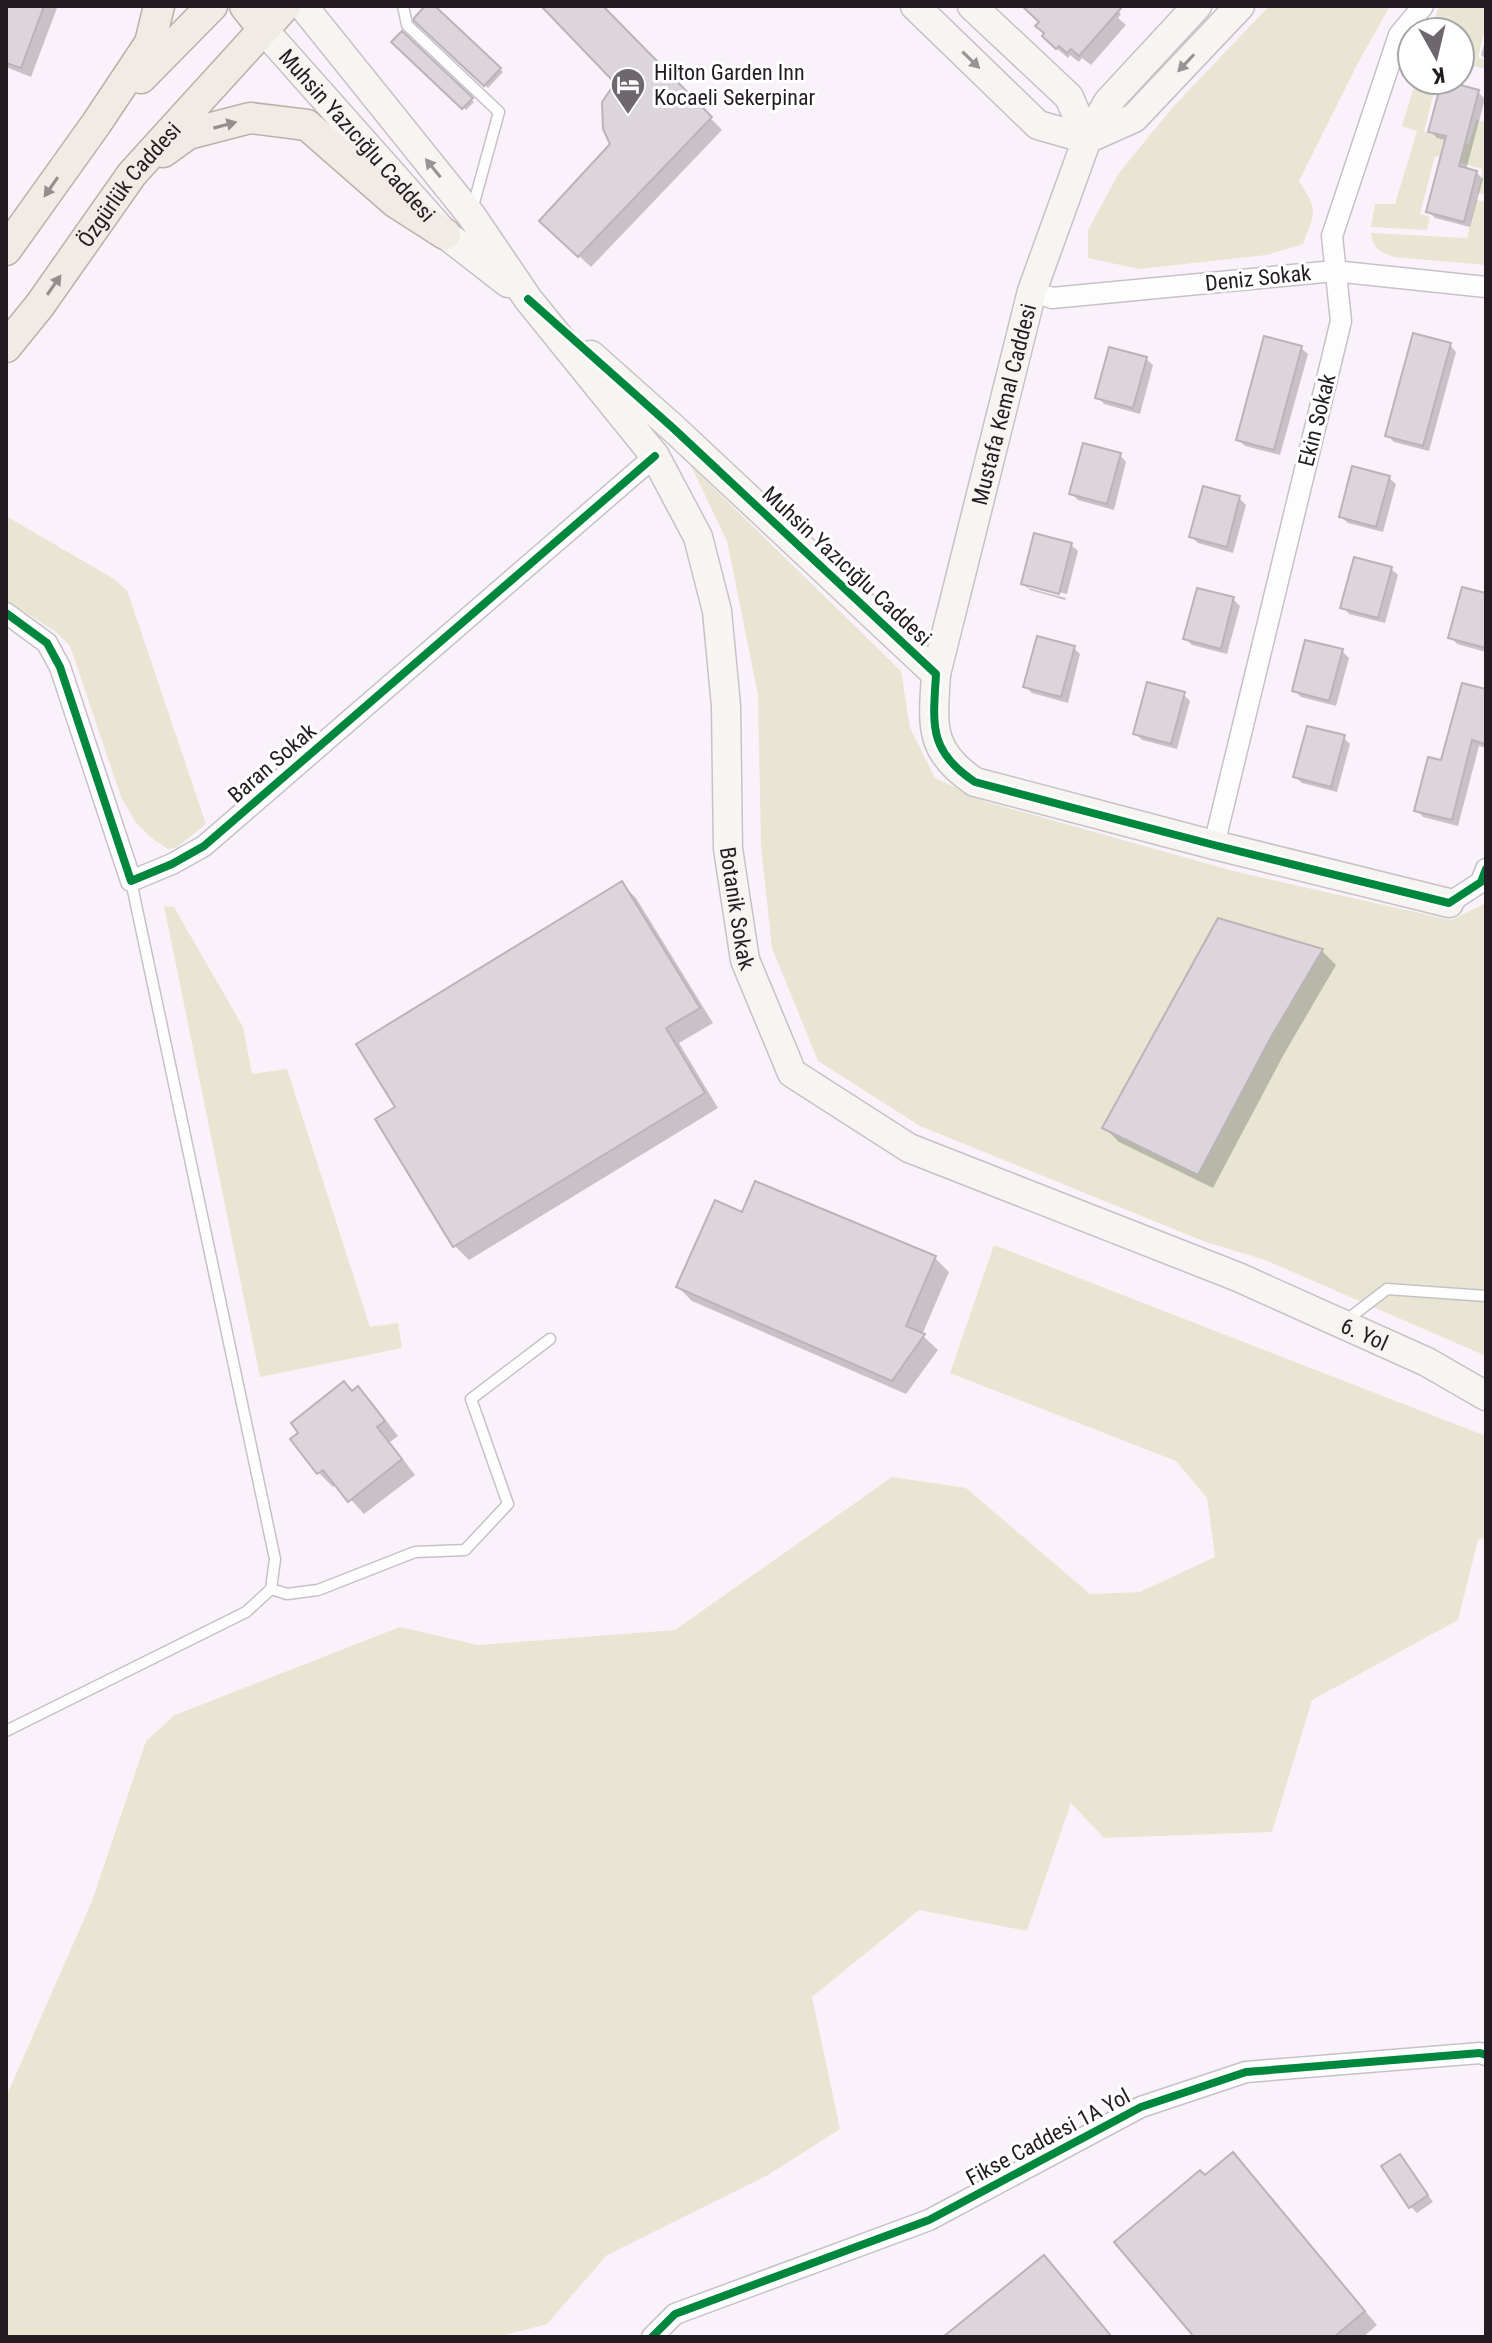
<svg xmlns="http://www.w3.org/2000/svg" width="1492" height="2343" viewBox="0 0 1492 2343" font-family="'Roboto Condensed',sans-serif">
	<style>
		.green { fill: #e8e6d2 }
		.shadow { fill: #0003 }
		.building { fill: #dcd5dc; stroke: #bab4ba; stroke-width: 2 }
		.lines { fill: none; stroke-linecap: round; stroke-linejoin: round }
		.lane-casing { stroke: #c7c1c7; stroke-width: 13 }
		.street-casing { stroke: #c7c1c7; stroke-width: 23 }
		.secondary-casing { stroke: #c7c1c7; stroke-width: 31 }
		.primary-casing { stroke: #bbb0a8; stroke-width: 33 }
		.lane { stroke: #fefdfe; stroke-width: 10 }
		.street { stroke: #fefdfe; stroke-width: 20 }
		.secondary { stroke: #f7f5f2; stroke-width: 28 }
		.primary { stroke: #f1ebe6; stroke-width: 30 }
		.cycleway-casing { stroke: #fff; stroke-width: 13 }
		.cycleway { stroke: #00873e; stroke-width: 8 }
		.oneway { fill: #989495 }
		.oneway2 { fill: #948e8e }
		.labels { text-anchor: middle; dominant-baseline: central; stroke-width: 6; stroke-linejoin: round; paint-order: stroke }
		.poi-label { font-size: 22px; fill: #231d23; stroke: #fff; text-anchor: start }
		.street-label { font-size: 22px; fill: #231d23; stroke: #fff }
	</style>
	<rect width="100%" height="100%" fill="#faf2fa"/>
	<path class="green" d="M1269 6H1390L1358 63 1299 181C1318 212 1316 210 1303 244L1267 255 1139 269 1088 258V230L1119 173 1173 107Z
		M1441 6H1486V25L1478 57 1486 60V69L1460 63V32H1431L1438 8Z
		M1416 80H1437L1424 132 1469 144 1476 120 1486 122V195L1478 193 1483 169 1435 156 1420 214 1430 217 1427 230 1371 227 1375 204H1395L1417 131 1402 126Z
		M1476 200 1486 202V265L1394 257C1379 252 1373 248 1371 233L1467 238Z
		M691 466 901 671 910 728 935 778 987 802 1237 872 1451 920 1486 903V1356L1265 1260 1203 1241 920 1126 818 1061 772 948 761 846 758 695 727 541Z
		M6 516 114 579 127 590 206 824 176 848 168 849 154 840 136 823 121 797 70 646 56 632 6 600Z
		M164 906 174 907 243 1027 252 1074 287 1069 370 1327 398 1323 402 1348 260 1377Z
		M994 1245 1486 1436V1537L1478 1540 1458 1620 1312 1700 1272 1832 1104 1838 1071 1803 1027 1931 919 1910 812 1997 840 2129 768 2175 607 2255 547 2324 498 2337H6V2097L92 1901 146 1741 175 1715 400 1627 478 1645 675 1630 892 1477 966 1488 1090 1594 1140 1592 1215 1557 1207 1498 1176 1461 950 1373Z"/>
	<path class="shadow" d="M6 6H55L57 8 31 77 6 67Z
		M428 6H432L503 72 488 88 417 18Z
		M544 6H601L722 130 591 267 554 233 613 144 618 83Z
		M1040 6H1113L1121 14 1118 18 1126 25 1091 65 1082 58 1079 62 1070 55 1068 58 1055 47 1041 22Z
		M402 34 474 102 466 110 394 42Z
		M1486 38V59L1481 55Z
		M1478 92 1485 99 1466 170 1476 172 1483 179 1470 227 1435 218 1428 211 1447 140 1437 138 1430 131Z
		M1450 345 1456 352 1429 451 1394 442 1387 435Z
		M1301 348 1308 354 1280 455 1245 446 1238 439Z
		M1146 359 1153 365 1140 414 1104 404 1098 397Z
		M1120 455 1126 462 1114 510 1078 500 1071 493Z
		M1389 478 1396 484 1383 532 1348 523 1341 517Z
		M1239 498 1246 505 1233 553 1198 543 1191 536Z
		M1071 545 1078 551 1067 594 1028 584V588L1066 598 1065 600 1030 590 1023 584Z
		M1391 569 1398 575 1385 623 1349 614 1343 607Z
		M1486 595V652L1457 644 1451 637Z
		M1233 599 1240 606 1227 654 1192 645 1185 638Z
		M1074 648 1080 654 1068 703 1032 693 1026 687Z
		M1342 651 1349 658 1336 706 1301 697 1294 690Z
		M1486 691V748L1479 746 1458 826 1423 817 1417 810 1442 762Z
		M1183 694 1190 701 1177 749 1142 740 1135 733Z
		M1343 737 1350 744 1337 792 1302 783 1295 776Z
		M622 884 636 898 713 1023 679 1043 718 1108 469 1260 455 1246 398 1107Z
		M1219 920 1322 951 1336 965 1284 1054 1213 1188 1119 1142 1105 1128Z
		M744 1215 935 1258 949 1272 922 1335 938 1350 906 1394 692 1301 678 1287Z
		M358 1388 372 1402 398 1436 390 1442 415 1475 364 1514 337 1484 333 1487 319 1473 293 1440Z
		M1233 2155 1377 2325 1363 2337H1197L1206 2178Z
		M1400 2156 1433 2202 1417 2213 1411 2207Z"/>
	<path class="building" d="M6 6H44L21 68 6 63Z
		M425 6H435L501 68 484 86 414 21V18Z
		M541 6H603L712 117 578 257 539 221 610 144 603 129 602 102 615 83Z
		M1022 6H1123L1079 56 1071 49 1067 53 1059 46 1056 49 1042 36 1044 33 1035 26 1039 22Z
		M402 31 473 98 462 109 391 42Z
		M1442 80 1479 90 1459 166 1477 171 1464 222 1426 212 1446 136 1428 132Z
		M1413 333 1451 343 1423 446 1385 436Z
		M1264 336 1302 346 1274 450 1236 440Z
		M1109 347 1147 357 1133 408 1095 398Z
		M1083 443 1121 453 1107 504 1069 494Z
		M1352 466 1390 476 1376 527 1339 517Z
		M1203 486 1240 496 1227 547 1189 537Z
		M1034 533 1072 543 1059 594 1021 584Z
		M1354 557 1392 567 1378 618 1340 608Z
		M1462 587 1486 593V648L1448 638Z
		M1197 588 1234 597 1221 649 1183 639Z
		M1037 636 1075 646 1061 697 1023 687Z
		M1305 640 1343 649 1329 701 1292 691Z
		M1147 682 1185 692 1171 744 1133 734Z
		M1462 683 1486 689V744L1472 740 1452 820 1414 811 1428 757 1441 760Z
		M1307 726 1345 735 1331 787 1293 777Z
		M622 881 700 1008 666 1028 705 1093 453 1247 375 1119 395 1107 356 1044Z
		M1218 918 1323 949 1270 1039 1198 1175 1102 1128Z
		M755 1181 936 1256 906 1326 925 1334 892 1381 676 1287 715 1200 742 1212Z
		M344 1381 352 1391 358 1386 385 1421 377 1427 402 1459 348 1502 323 1470 317 1474 290 1439 298 1433 291 1423Z
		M1233 2152 1365 2311 1334 2337H1194L1114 2242 1200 2170 1205 2175Z
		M1400 2154 1428 2195 1409 2208 1381 2166Z
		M1044 2255 1112 2337H943Z"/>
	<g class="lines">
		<defs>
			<path id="lane" d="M403 6 407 25 499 112 472 210
				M1344 1322 1387 1289 1486 1296
				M271 1589 287 1594 318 1590 415 1552 465 1550 508 1504 471 1399 550 1339
				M6 1731 246 1612 271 1589 275 1559 131 881"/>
			<path id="street" d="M1032 291 1052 298 1334 271 1486 287
				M6 613 47 643 60 667 131 881 172 864 204 846 655 456
				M1214 845 1341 321 1332 236 1399 35 1423 6
				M1449 903 1481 882 1486 869
				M652 2337 675 2314 929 2220 1141 2107 1246 2072 1480 2053 1486 2055"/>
			<g id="secondary">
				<path id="s1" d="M303 6 471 215 528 299 655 456 698 537 717 611 726 706 728 849 745 960 792 1073 909 1148 1238 1277 1427 1362 1486 1396"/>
				<path d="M915 6 1038 125 1087 139"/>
				<path d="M972 6 1069 97 1087 139"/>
				<path id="s2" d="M263 29 445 234 508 283"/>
				<path d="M1087 139 1134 118 1240 6"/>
				<path d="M591 355 673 428 936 674C933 725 928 751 975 782L1214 845 1449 903"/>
				<path id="s3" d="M936 674 1032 291 1087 139 1108 102 1197 6"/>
			</g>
			<g id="primary">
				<path d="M245 6 263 29"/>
				<path d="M141 78 212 6"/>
				<path d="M163 152 188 134 250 118 307 125 395 202 445 234"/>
				<path d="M6 250 96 124 150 43 159 6"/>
				<path id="s4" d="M6 347 40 305 132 174 285 6"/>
			</g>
		</defs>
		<use href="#lane" class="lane-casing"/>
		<use href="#street" class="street-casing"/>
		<use href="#secondary" class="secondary-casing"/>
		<use href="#primary" class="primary-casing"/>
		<use href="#lane" class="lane"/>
		<use href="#street" class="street"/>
		<use href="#secondary" class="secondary"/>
		<use href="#primary" class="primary"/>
		<defs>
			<path id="cycleway" d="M528 299 673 428 936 674C933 725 928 751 975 782L1214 845 1449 903 1481 882 1486 869
				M6 613 47 643 60 667 131 881 172 864 204 846 655 456
				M652 2337 675 2314 929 2220 1141 2107 1246 2072 1480 2053 1486 2055"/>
		</defs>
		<use href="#cycleway" class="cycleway-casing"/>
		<use href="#cycleway" class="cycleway"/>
	</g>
	<defs><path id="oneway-solid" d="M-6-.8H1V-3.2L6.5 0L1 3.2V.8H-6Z" transform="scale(2)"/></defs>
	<g class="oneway">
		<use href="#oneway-solid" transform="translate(971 60) rotate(44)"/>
		<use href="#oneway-solid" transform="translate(1186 63) rotate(133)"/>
		<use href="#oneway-solid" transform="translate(433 168) rotate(-129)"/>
	</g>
	<g class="oneway2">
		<use href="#oneway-solid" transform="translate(225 125) rotate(-15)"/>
		<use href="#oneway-solid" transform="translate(51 187) rotate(125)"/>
		<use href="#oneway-solid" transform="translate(54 285) rotate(-55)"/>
	</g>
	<defs>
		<symbol id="hotel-pin" viewBox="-11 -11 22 30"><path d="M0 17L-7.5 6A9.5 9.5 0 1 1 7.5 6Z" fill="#6e686e" stroke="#fff"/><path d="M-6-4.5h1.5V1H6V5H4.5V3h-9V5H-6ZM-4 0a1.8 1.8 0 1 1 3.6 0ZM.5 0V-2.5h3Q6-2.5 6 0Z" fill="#fff"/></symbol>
	</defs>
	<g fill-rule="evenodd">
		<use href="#hotel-pin" x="608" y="65" width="40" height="54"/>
	</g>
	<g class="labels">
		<g class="poi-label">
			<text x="654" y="72">Hilton Garden Inn<tspan x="654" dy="25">Kocaeli Sekerpinar</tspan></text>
		</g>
		<g class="street-label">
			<text stroke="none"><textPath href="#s2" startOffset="142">Muhsin Yazıcığlu Caddesi</textPath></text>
			<text stroke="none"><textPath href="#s4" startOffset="204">Özgürlük Caddesi</textPath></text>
			<text transform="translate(1258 278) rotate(-6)">Deniz Sokak</text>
			<text stroke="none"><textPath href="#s3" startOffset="278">Mustafa Kemal Caddesi</textPath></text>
			<text transform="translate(1317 420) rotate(-76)">Ekin Sokak</text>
			<text transform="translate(847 566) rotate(43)">Muhsin Yazıcığlu Caddesi</text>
			<text transform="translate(272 763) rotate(-41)">Baran Sokak</text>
			<text stroke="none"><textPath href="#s1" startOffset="1038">Botanik Sokak</textPath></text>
			<text stroke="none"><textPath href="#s1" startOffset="1844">6. Yol</textPath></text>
			<text transform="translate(1048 2137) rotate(-28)">Fikse Caddesi 1A Yol</text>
		</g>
	</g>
	<rect width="1492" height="2343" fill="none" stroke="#231d23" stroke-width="16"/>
	<g transform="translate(1436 56) rotate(172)"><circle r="38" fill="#ffffff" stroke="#a7a5a7" stroke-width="2"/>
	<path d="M0-6L14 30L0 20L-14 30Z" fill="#6e686e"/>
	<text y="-12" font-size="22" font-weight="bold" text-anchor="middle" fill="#231d23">K</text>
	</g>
</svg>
